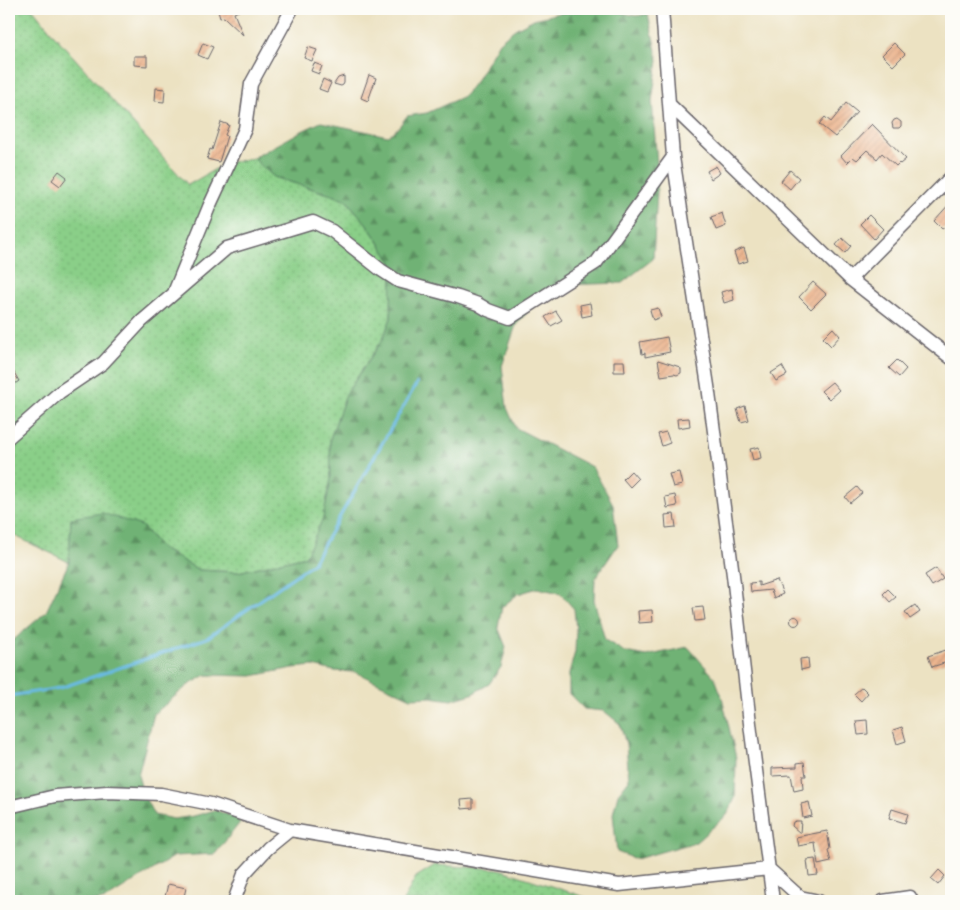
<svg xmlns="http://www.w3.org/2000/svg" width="960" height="910" viewBox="0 0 960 910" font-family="'Indie Flower',sans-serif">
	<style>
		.grass { fill: url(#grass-dots); stroke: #567862 }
		.forest { fill: url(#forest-firs); stroke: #486a58 }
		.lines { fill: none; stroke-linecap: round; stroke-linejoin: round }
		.stream { stroke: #69bae4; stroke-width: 3 }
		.building { fill: url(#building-hatch) }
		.minor-casing { stroke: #69656a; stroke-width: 15 }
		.minor { stroke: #fff; stroke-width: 12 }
	</style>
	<defs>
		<pattern id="grass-dots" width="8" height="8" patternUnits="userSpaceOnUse" patternTransform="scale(1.25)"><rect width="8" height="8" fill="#8acf88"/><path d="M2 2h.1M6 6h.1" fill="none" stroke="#77b176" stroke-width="1.8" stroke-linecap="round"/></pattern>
		<pattern id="forest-firs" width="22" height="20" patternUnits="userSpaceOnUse" patternTransform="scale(1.25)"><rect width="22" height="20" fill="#6fb274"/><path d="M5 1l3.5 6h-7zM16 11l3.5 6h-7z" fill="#5b9060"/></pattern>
		<pattern id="building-hatch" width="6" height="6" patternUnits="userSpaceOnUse" patternTransform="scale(1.25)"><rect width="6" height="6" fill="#ecb58f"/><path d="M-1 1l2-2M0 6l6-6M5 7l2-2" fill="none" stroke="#ca9b7c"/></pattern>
	</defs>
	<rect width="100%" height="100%" fill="#fdfcf7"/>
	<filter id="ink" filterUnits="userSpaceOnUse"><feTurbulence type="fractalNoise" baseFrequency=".02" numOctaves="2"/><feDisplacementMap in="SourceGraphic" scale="10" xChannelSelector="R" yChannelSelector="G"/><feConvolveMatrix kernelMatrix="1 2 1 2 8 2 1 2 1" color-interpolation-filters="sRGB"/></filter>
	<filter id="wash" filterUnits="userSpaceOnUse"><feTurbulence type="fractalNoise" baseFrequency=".0096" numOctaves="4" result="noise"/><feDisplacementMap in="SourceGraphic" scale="20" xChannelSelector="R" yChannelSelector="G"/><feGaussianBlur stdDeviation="1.12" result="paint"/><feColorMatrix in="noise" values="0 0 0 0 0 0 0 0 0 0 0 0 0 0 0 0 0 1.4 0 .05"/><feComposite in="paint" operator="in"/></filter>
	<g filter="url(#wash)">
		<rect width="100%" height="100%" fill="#ece2c2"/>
		<path class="grass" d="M9 9H33L54 35 188 185 226 163 253 158 274 177 345 199 366 223 392 262 391 318 383 339 346 394 330 439 331 479 323 518 306 556 238 572 199 570 162 549 142 526 71 518 69 562 9 533Z
			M435 865 499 869 597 901H403L416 877Z"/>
		<path class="forest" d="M574 11H615L636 16 648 14 658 60 652 101 658 176 653 259 622 283 561 285 543 294 516 325 502 366 507 408 516 428 592 467 613 504 618 545 595 579 594 600 605 640 625 652 646 656 688 647 715 678 722 697 736 758 735 798 727 815 696 842 636 859 617 852 613 814 618 794 629 780 626 744 620 724 604 711 584 709 569 694V673L575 652 576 630 574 609 560 593 537 588 518 594 502 607 498 627 506 647 501 667 489 684 472 694 451 700 431 697 411 698 355 672 334 671 313 666 293 668 252 676 206 675 187 686 154 714 138 775 143 794 154 815 174 819 194 816 215 810 242 820 215 854 175 856 106 899 98 901H9V644L46 612 69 562 71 518 102 513 142 526 162 549 199 570 238 572 306 556 323 518 331 479 330 439 346 394 383 339 391 318 392 262 366 223 345 199 274 177 253 158 302 131 321 122 388 136 398 128 407 116 427 113 464 96 478 78 499 42 515 29 534 19 555 14Z"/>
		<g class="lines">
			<path class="stream" d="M9 696 60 688 207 638 313 563 417 383"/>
		</g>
		<g id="blocks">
			<path class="building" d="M216 9H243L234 13 243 35 224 17 220 18 218 11Z
				M203 43 213 47 207 59 198 55Z
				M894 43 905 54 893 66 882 55Z
				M308 47 317 50 312 61 304 58Z
				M134 56H147V66L134 65Z
				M314 63 322 66 319 74 311 71Z
				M369 75 376 78 368 101 361 98Z
				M344 76V83L343 85 341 86 334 84 338 78Z
				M323 79 331 83 327 92 319 89Z
				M156 88 165 89 164 102 155 101Z
				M846 103 857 112 835 137 819 124 825 117 831 122Z
				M897 119 901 122V126L899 128H893L892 123 894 120Z
				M221 122 229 125 225 135 227 136 219 162 207 159 210 149 212 150Z
				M872 124 906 159 900 164 899 163 896 166 882 153 877 159 867 150 857 160 853 157 847 163 841 156Z
				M716 166 720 173 711 179 707 171Z
				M790 170 799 178 790 189 781 181Z
				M59 171 67 177 60 186 52 180Z
				M951 202V233L945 227 942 229 934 221Z
				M722 213 726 226 716 230 711 217Z
				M869 215 883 229 874 239 860 224Z
				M842 238 851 246 845 253 836 245Z
				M744 248 748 261 738 264 734 252Z
				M813 282 826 294 811 309 799 297Z
				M732 289 734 300 724 303 721 292Z
				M590 303 592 315 582 317 580 305Z
				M658 308 661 317 653 320 650 310Z
				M556 311 562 320 551 326 545 317Z
				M833 328 840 336 831 346 823 338Z
				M667 337 670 352 645 357V353L642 354 640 342Z
				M658 360 680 367 681 369V373L677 375 674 374 661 376Z
				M897 360 906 369 899 377 889 368Z
				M614 361H624L625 372H614Z
				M9 364 19 381 12 386 9 381Z
				M782 366 787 375 776 381 771 373Z
				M832 382 839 390 829 399 821 391Z
				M745 406 749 420 741 422 737 409Z
				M689 418 690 426 678 428 677 419Z
				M666 432 670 443 662 446 658 434Z
				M759 447 761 458 753 460 750 449Z
				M631 471 638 479 630 487 623 479Z
				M679 472 682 485 673 487 669 474Z
				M857 487 862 493 850 503 845 497Z
				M675 495 677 506 667 508 665 497Z
				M674 514 676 527 666 528 665 515Z
				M936 568 943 579 932 586 925 575Z
				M777 580 783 594 774 598 771 590 751 592 750 583 759 582V586Z
				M888 589 896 597 890 602 883 594Z
				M915 605 920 612 910 619 905 612Z
				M703 607 705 620 695 621 693 608Z
				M652 610 653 622 639 623 638 611Z
				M790.5 621a4.5 4.5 0 1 1 9 0a4.5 4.5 0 1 1-9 0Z
				M946 650 950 661 932 667 928 656Z
				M808 658 809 668 801 670 800 659Z
				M862 687 868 693 861 701 854 694Z
				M867 720 868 734 858 735 856 721Z
				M902 727 906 741 897 744 893 730Z
				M804 762 806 776H802L803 789 794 791 791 775 772 776V768L797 767V763Z
				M473 799V808L462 809 461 800Z
				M809 802 812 816 803 818 801 804Z
				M892 809 908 814 905 823 889 818Z
				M796 821H801L800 833 792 826 793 822Z
				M827 831 830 849 828 850 831 862 818 865 815 843 798 846 796 837Z
				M815 859 818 875 809 876 807 860Z
				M939 870 945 876 938 885 931 879Z
				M168 884 186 888 183 901H164Z"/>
		</g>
	</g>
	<g filter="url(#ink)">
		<use href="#blocks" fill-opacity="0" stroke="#69656a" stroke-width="1"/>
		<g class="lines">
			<defs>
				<path id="minor" d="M662 9 673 157 708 386 733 575 751 732 773 901
					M669 104 850 279 951 358
					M850 279 951 177
					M175 290 209 207 245 129 251 84 292 9
					M9 437 60 392 103 363 142 321 227 248 313 222 332 231 381 270 398 281 458 297 478 304 488 310 510 318 596 263 673 157
					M9 807 55 796 107 792 161 794 211 804 290 830 619 885 769 869 800 897 819 901
					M234 901 244 874 268 848 290 830
					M883 901 910 897 912 901"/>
			</defs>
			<use href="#minor" class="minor-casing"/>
			<use href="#minor" class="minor"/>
		</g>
	</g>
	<rect width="960" height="910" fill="none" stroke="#fdfcf7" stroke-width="30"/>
</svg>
